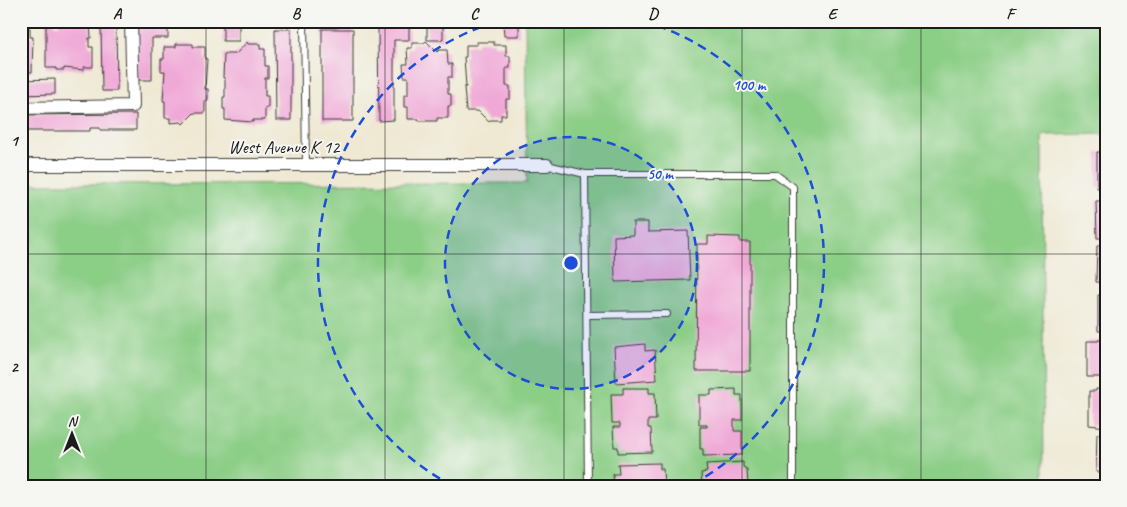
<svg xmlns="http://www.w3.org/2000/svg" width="1127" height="507" viewBox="0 0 1127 507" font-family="Caveat,sans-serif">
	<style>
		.green { fill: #8bce86; stroke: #547551 }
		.building { fill: #f0a9d7 }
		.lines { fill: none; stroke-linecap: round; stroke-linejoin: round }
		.lane-casing { stroke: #3c3b38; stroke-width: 8 }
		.street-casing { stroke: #3c3b38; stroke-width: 14 }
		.lane { stroke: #fff; stroke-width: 6 }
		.street { stroke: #fff; stroke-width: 12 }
		.grid { fill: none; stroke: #1c1c1c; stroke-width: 1; stroke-opacity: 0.55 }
		.ring { fill: none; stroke: #1d4ed8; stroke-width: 2.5; stroke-dasharray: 9 6 }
		.labels { text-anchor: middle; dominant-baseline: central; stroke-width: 4; stroke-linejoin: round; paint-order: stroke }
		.street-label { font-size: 18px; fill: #1c1c1c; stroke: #f6f6f2 }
		.centre { fill: #1d4ed8; stroke: #f6f6f2; stroke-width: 2.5 }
		.ring-label { font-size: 15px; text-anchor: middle; font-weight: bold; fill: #1d4ed8; stroke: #f6f6f2; stroke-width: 4; stroke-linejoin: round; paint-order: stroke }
		.neatline { fill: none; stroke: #1c1c1c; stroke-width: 2 }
		.grid-label { font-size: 16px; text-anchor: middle; font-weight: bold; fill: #1c1c1c }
	</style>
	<rect width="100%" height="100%" fill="#f6f6f2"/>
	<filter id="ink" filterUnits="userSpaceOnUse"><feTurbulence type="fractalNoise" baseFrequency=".02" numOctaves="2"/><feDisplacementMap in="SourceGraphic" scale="10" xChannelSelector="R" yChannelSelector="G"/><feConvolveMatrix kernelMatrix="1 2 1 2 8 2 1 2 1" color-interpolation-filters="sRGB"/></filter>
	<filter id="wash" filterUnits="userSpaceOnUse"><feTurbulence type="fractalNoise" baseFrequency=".0096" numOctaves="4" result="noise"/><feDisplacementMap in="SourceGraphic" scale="20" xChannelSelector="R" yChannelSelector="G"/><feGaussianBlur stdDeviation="1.12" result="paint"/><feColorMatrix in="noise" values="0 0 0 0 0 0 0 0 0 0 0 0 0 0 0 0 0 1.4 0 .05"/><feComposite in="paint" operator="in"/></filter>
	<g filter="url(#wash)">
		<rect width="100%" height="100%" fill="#efe9d4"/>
		<path class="green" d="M525 21H1106V134L1042 135 1044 486H21V184L527 183Z"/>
		<g id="blocks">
			<path class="building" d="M46 21H54L55 25H59V21H90L91 38H89V47H93V67H84V70L64 68V70H56V68H46Z
				M101 21H116L117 91H102Z
				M137 21H168V38H152V80H137Z
				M503 21H519V36H504Z
				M394 24H409V40H394V120L379 121 378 28H394Z
				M427 24H443V40H427Z
				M239 25V41H223V26Z
				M21 28H30V37H33L32 72H21V51H25L26 47H21Z
				M275 29H291V120H276Z
				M322 29H353V121H322Z
				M426 41 437 52 439 50H447L448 64H452V77H448V94H451V106H448V118H437V121H419V119H408V107H404V95H408V77H404L403 64H408L407 48H412V43H424Z
				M247 42 248 44H260V49H265V66H268V78H265V96H268V108H265V120H253V122L225 120V109H223V97H225V78H223L224 54H236Z
				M477 42H494V45H506V56H510V68H506V86H510V99H506V115H501V120H490L489 122 478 111H466L464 87H466L464 57H466V45H477Z
				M176 44H193V47H205V59H207L205 89H208V101H205V113H194L183 124 181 122 170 123V118H165V101H163L165 71H161V59H164V47H176Z
				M55 79V94L21 95V80Z
				M136 114V130H100V128H90V131H21V115Z
				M1097 152H1106V188H1097Z
				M1096 201H1106V238H1097Z
				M633 222H648V232L688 231 690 280 615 282 614 236 633 235Z
				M708 236 740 237V242H750V371H696L697 244H708Z
				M1106 245V282H1096L1097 246Z
				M1098 295H1106V331H1098Z
				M1098 340H1106V377H1087V341H1098Z
				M645 344V351L655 350 657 380 616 383 614 347Z
				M623 388H649V393H655L656 420H648V428H651L652 452 618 453V447H614L613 427H620V423H612L611 394H623Z
				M736 389V395H742V420H734V431H742V455L703 456V449H700V427H707V425H699V395H711V390Z
				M1096 389H1106V427L1089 425V391H1096Z
				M1097 434H1106V472H1096Z
				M743 462V467L747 469 748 486H702L701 473 707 472 706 464Z
				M660 463V469H663L664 486H614L613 474H619L618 464Z"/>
		</g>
	</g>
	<g filter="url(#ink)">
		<use href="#blocks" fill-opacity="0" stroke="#3c3b38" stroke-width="1"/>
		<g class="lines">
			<defs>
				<path id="lane" d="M304 21 306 164
					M547 165 585 174H775L793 187V486
					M585 174 588 486
					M587 315 667 314"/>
				<path id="street" d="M21 108 133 106 131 21
					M21 165H547"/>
			</defs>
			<use href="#lane" class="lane-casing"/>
			<use href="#street" class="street-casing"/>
			<use href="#lane" class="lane"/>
			<use href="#street" class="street"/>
		</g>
	</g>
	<path class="grid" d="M206 21V486M385 21V486M564 21V486M742 21V486M921 21V486M21 254H1106"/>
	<circle cx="571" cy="263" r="126" fill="#1d4ed8" fill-opacity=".12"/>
	<g class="ring">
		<circle cx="571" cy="263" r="126"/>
		<path d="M453 486A252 252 0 0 1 499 21M643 21A252 252 0 0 1 689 486"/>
	</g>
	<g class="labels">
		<g class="street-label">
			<text x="284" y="147">West Avenue K 12</text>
		</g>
	</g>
	<circle cx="571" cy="263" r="8" class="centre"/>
	<g class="ring-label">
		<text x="749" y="90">100 m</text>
		<text x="660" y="179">50 m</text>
	</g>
	<rect width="1127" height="507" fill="none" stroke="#f6f6f2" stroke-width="55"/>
	<g transform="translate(72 434)" stroke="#f6f6f2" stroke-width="4" paint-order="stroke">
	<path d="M0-4L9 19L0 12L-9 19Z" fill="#1c1c1c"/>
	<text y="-8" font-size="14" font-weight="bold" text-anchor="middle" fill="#1c1c1c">N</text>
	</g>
	<rect x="28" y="28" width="1072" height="452" class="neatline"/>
	<g class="grid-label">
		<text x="117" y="19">A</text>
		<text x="296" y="19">B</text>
		<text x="474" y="19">C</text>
		<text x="653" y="19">D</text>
		<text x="832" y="19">E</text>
		<text x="1010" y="19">F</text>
		<text x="14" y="146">1</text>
		<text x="14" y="372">2</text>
	</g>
</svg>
